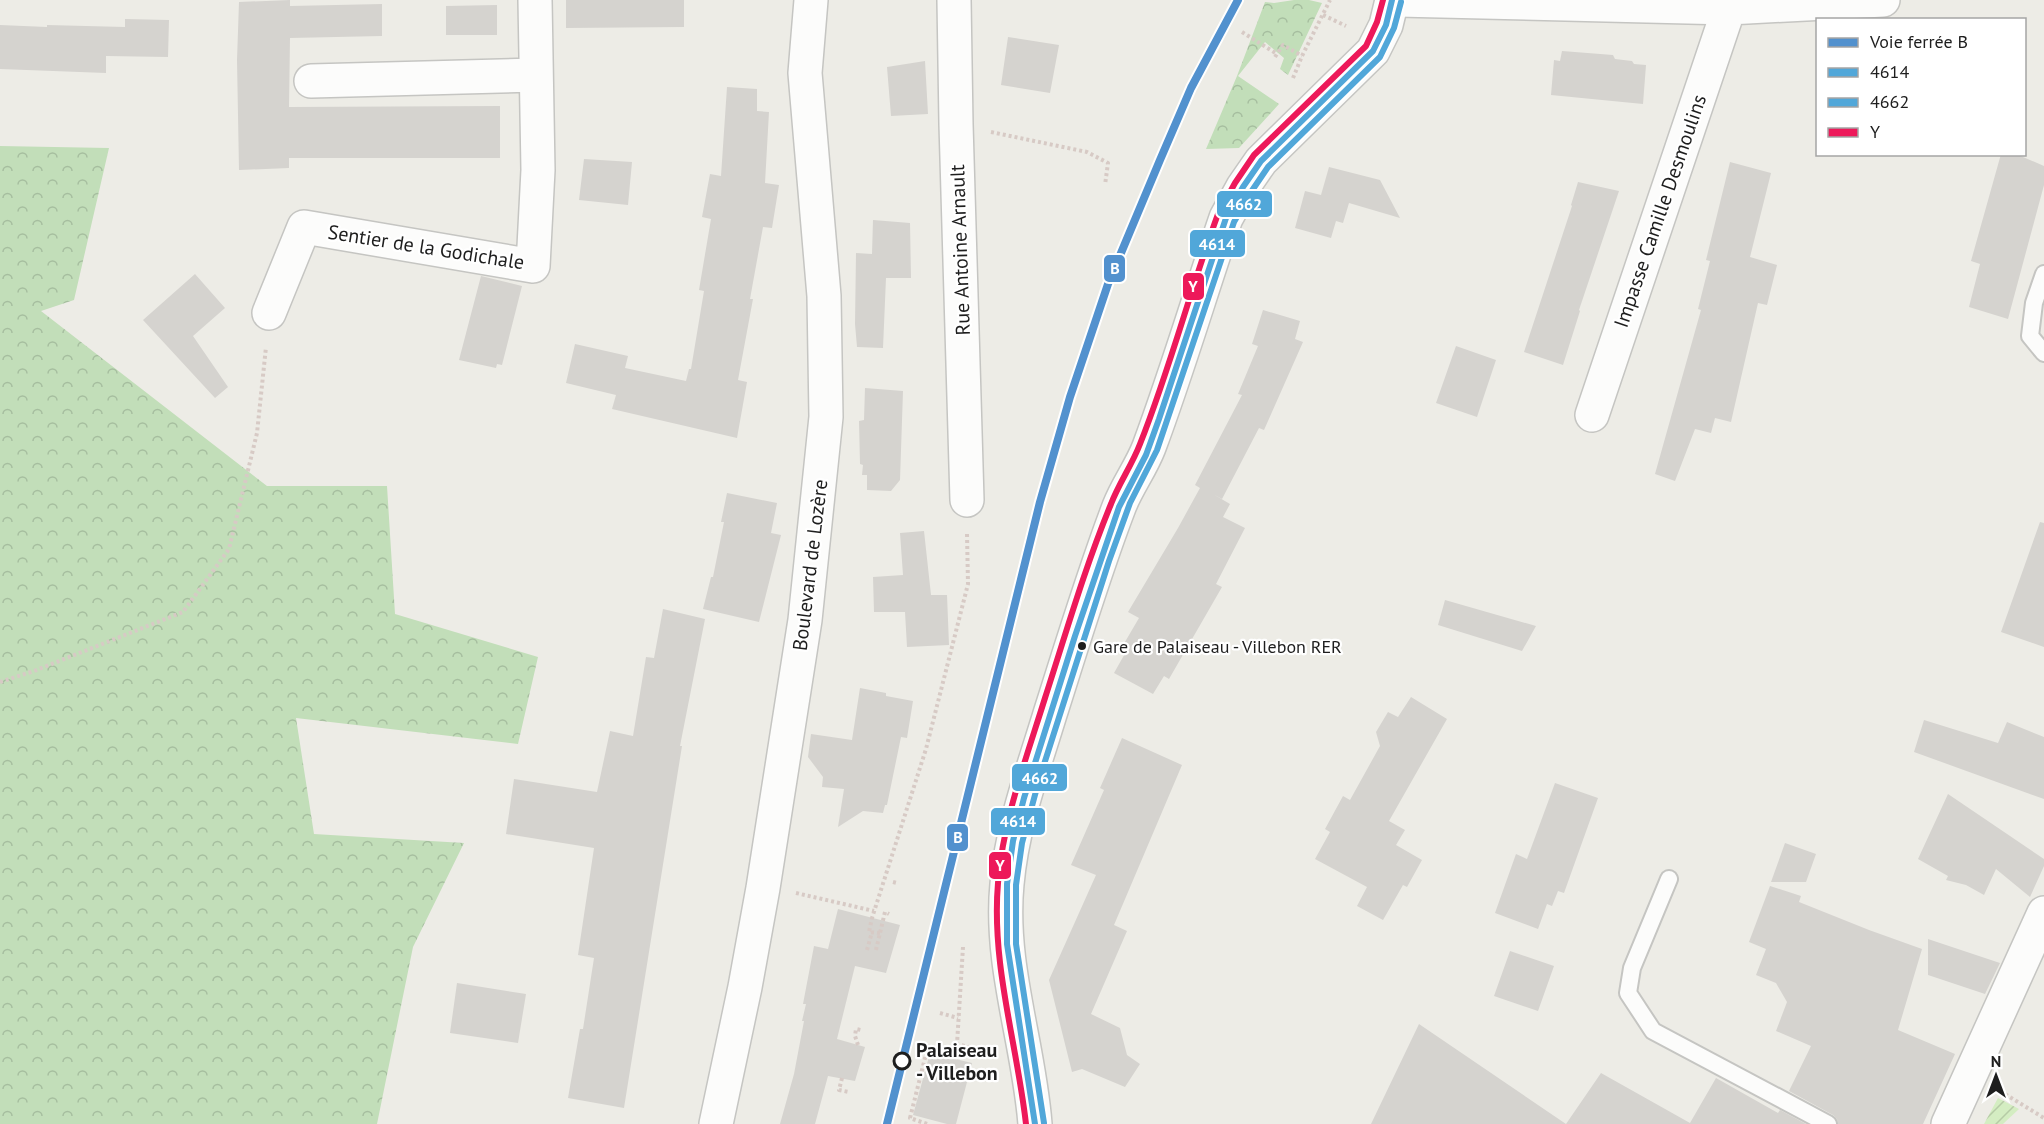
<svg xmlns="http://www.w3.org/2000/svg" width="2044" height="1124" viewBox="0 0 2044 1124" font-family="'PT Sans',sans-serif">
	<style>
		.forest { fill: url(#forest-crowns) }
		.garden { fill: url(#garden-furrows) }
		.building { fill: #d5d3cf }
		.lines { fill: none; stroke-linecap: round; stroke-linejoin: round }
		.service-casing { stroke: #c5c5c2; stroke-width: 20 }
		.minor-casing { stroke: #c5c5c2; stroke-width: 36 }
		.tertiary-casing { stroke: #c5c5c2; stroke-width: 36 }
		.path { stroke: #d7cac5; stroke-width: 4; stroke-dasharray: 3 3; stroke-linecap: butt }
		.service { stroke: #fcfcfb; stroke-width: 16 }
		.minor { stroke: #fcfcfb; stroke-width: 33 }
		.tertiary { stroke: #fcfcfb; stroke-width: 33 }
		.bus-1-casing { stroke: #fff; stroke-width: 10 }
		.bus-2-casing { stroke: #fff; stroke-width: 10 }
		.bus-3-casing { stroke: #fff; stroke-width: 10 }
		.bus-1 { stroke: #51a7d9; stroke-width: 6 }
		.bus-2 { stroke: #51a7d9; stroke-width: 6 }
		.bus-3 { stroke: #ed195a; stroke-width: 6 }
		.rail-1-casing { stroke: #fff; stroke-width: 12 }
		.rail-1 { stroke: #5291ce; stroke-width: 8 }
		.bus-dot { fill: #1e1e1e; stroke: #fff; stroke-width: 2 }
		.stop-dot { fill: #fff; stroke: #1e1e1e; stroke-width: 3 }
		.labels { text-anchor: middle; dominant-baseline: central; stroke-width: 4.5; stroke-linejoin: round; paint-order: stroke }
		.bus-label { font-size: 18px; fill: #1e1e1e; stroke: #fff; text-anchor: start }
		.street-label { font-size: 20px; fill: #1e1e1e; stroke: #fff }
		.stop-label { font-size: 20px; font-weight: bold; fill: #1e1e1e; stroke: #fff; text-anchor: start }
		.line-badge { stroke: #fff; stroke-width: 2 }
		.badge-label { font-size: 16px; text-anchor: middle; font-weight: bold; fill: #fff }
	</style>
	<defs>
		<pattern id="forest-crowns" width="20" height="18" patternUnits="userSpaceOnUse" patternTransform="scale(1.5)"><rect width="20" height="18" fill="#c2deb9"/><path d="M2 6a3 3 0 1 1 6 0M12 15a3 3 0 1 1 6 0" fill="none" stroke="#a6be9f"/></pattern>
		<pattern id="garden-furrows" width="10" height="10" patternUnits="userSpaceOnUse" patternTransform="scale(1.5)"><rect width="10" height="10" fill="#d4edc2"/><path d="M-1 1l2-2M0 10L10 0M9 11l2-2" fill="none" stroke="#b6cba6"/></pattern>
	</defs>
	<rect width="100%" height="100%" fill="#edece6"/>
	<path class="forest" d="M1294 0H1309L1322 3 1288 75 1280 69 1284 58 1265 42 1238 76 1279 104 1239 148 1206 149 1237 76 1265 2 1274 3Z
		M0 146 109 148 74 300 41 311 267 486H387L395 614 538 657 518 744 296 718 314 834 464 843 413 947 377 1124H0Z"/>
	<path class="garden" d="M1998 1098 2019 1109 2003 1124H1984Z"/>
	<path class="building" d="M290 0V6L382 4V36L290 38 289 107 500 106V158H289V168L239 170 237 60 239 2Z
		M566 0H684V27L566 28Z
		M497 5V35H446V6Z
		M125 19 169 20 168 57 106 56V73L0 69V25L47 27V25L125 27Z
		M1008 37 1059 45 1050 93 1001 85Z
		M1562 51 1613 55 1615 59 1632 61 1634 64 1646 65 1643 104 1551 95 1554 60 1560 61Z
		M925 61 928 114 891 116 887 67Z
		M727 87 757 89V111L769 112 765 183 779 185 772 228 763 227 750 299H753L738 380 747 382 737 438 612 409 616 395 566 383 575 344 628 356 625 368 686 381 689 369H691L704 291 699 290 711 219 702 217 710 174 721 176Z
		M2001 154H2016L2044 166V185L2008 319 1969 307 1980 264 1971 261Z
		M584 159 632 162 628 205 579 200Z
		M1730 162 1771 173 1750 257 1777 265 1767 305 1758 303 1731 422 1715 418 1711 433 1695 429 1675 481 1655 474 1701 310 1698 309 1710 261 1706 260Z
		M1329 167 1380 180 1400 218 1349 203 1343 223 1336 221 1331 238 1295 228 1305 191 1321 195Z
		M1578 182 1619 191 1579 310 1580 311 1563 365 1524 352 1572 206 1571 205Z
		M873 220 910 223 911 278H886L883 348 857 347 855 324 856 253 872 254Z
		M195 274 225 308 193 336 228 387 215 398 143 320Z
		M481 276 522 286 502 365 497 364 496 368 459 360Z
		M1263 310 1300 321 1295 339 1303 342 1264 430 1259 428 1222 499 1213 494 1230 504 1223 517 1245 528 1216 584 1222 587 1169 679 1164 676 1153 694 1114 673 1127 650 1122 647 1139 618 1128 612 1178 528 1200 488 1195 485 1242 395 1238 394 1258 346 1252 344Z
		M1456 346 1496 360 1477 417 1436 403Z
		M865 388 903 391 900 480 891 491 867 490V475H862L863 465 860 464 859 421 864 420Z
		M727 493 777 503 771 533 781 535 759 622 703 609 711 577H713L724 522H721Z
		M2040 522 2044 523V647L2001 632Z
		M924 531 931 595H947L949 645 907 647 905 612H874L873 577 903 575 900 533Z
		M1445 600 1536 626 1522 651 1438 625Z
		M663 609 705 619 680 746H682L624 1108 568 1098 580 1029H583L594 958 578 955 594 848 506 834 514 779 597 792 610 731 633 736 646 657 654 658Z
		M860 688 886 693V696L913 701 907 738 901 737 887 805H885L883 813 863 811 838 827 844 789 822 787 823 777 808 757 811 734 852 740Z
		M1411 697 1447 719 1389 821 1405 830 1396 845 1422 860 1407 887 1403 885 1383 920 1357 906 1367 887 1315 859 1330 832 1325 829 1343 796 1350 800 1380 746 1376 732 1388 712 1398 717Z
		M1924 720 1998 743 2007 722 2044 737V799L1914 752Z
		M1122 738 1182 765 1114 925 1127 931 1091 1014 1120 1028 1127 1055 1140 1064 1125 1087 1082 1069 1072 1072 1049 980 1096 875 1071 865 1104 790 1100 788Z
		M1555 783 1598 798 1564 893 1558 891 1552 906 1547 904 1538 929 1495 913 1516 854 1527 859Z
		M1948 794 2044 859V866L2030 897 1996 869 1984 895 1966 885 1946 880 1948 876 1918 859Z
		M1785 843 1816 854 1806 882H1771Z
		M1770 886 1801 896 1799 902 1869 930 1922 949 1898 1030 1955 1054 1923 1124H1838L1837 1119 1833 1115 1789 1091 1811 1046 1776 1031 1787 1002 1776 983 1756 975 1766 949 1749 942Z
		M838 909 900 925 886 973 855 966 837 1039 865 1047 855 1081 828 1076 815 1124H780L794 1074 804 1021H802L806 1004H803L814 946 828 949Z
		M1928 939 2000 963 1985 994 1928 975Z
		M1510 951 1554 966 1538 1011 1494 996Z
		M457 983 526 994 518 1043 450 1033Z
		M1419 1024 1566 1124 1601 1073 1690 1123 1716 1078 1778 1113 1780 1110 1806 1124H1371Z
		M930 1053 972 1063 956 1124H947L913 1115Z"/>
	<g class="lines">
		<defs>
			<path id="service" d="M2044 274 2034 303 2030 336 2044 353
				M1669 879 1632 968 1628 993 1653 1031 1828 1124"/>
			<path id="minor" d="M954 0 956 124 967 500
				M1398 0 1729 8 1883 0
				M311 81 535 75
				M269 313 304 227 533 266 538 170 535 0
				M1592 415 1729 8
				M716 1124 745 987 763 888 805 620 826 417 824 296 805 73 811 0
				M1948 1124 2044 913"/>
			<path id="tertiary" d="M1035 1124C1029 1044 999 965 1007 884 1012 826 1033 770 1050 714 1072 645 1093 575 1119 507 1127 486 1141 468 1149 447 1177 372 1200 294 1226 218L1243 187 1261 161 1373 51 1386 25 1392 0"/>
		</defs>
		<use href="#service" class="service-casing"/>
		<use href="#minor" class="minor-casing"/>
		<use href="#tertiary" class="tertiary-casing"/>
		<path class="path" d="M1323 15 1346 26
			M1242 32 1277 54
			M1275 57 1283 45 1302 56
			M1293 78 1302 56 1330 0
			M991 132 1087 152 1108 163 1105 185
			M0 682 34 671 183 612 229 549 257 433 266 347
			M893 882 897 883
			M796 893 874 911
			M880 933 869 932 872 918 926 749 968 584 967 534
			M963 947 957 1044 991 1053
			M867 950 872 932
			M876 950 885 912 889 914
			M940 1013 958 1018
			M858 1045 855 1036 856 1029 861 1030
			M954 1059 957 1044
			M842 1078 839 1090 849 1092
			M2000 1091 2044 1118
			M927 1124 910 1118 928 1046 956 1052"/>
		<use href="#service" class="service"/>
		<use href="#minor" class="minor"/>
		<use href="#tertiary" class="tertiary"/>
		<defs>
			<path id="bus-1" d="M1035 1124 1007 944V884L1013 841 1024 798 1075 636 1119 507 1146 455 1159 419 1226 218 1243 187 1261 161 1373 51 1386 25 1392 0"/>
			<path id="bus-2" d="M1044 1123 1016 944V885L1022 843 1039 780 1109 561 1130 503 1157 450 1234 222 1251 192 1268 167 1380 57 1394 28 1401 2"/>
			<path id="bus-3" d="M1026 1124C1017 1044 991 964 998 883 1003 820 1026 759 1045 698 1066 633 1085 567 1111 504 1119 483 1132 465 1140 444 1170 369 1190 290 1218 214L1235 183 1254 155 1366 46 1377 22 1383 0"/>
		</defs>
		<use href="#bus-1" class="bus-1-casing"/>
		<use href="#bus-2" class="bus-2-casing"/>
		<use href="#bus-3" class="bus-3-casing"/>
		<use href="#bus-1" class="bus-1"/>
		<use href="#bus-2" class="bus-2"/>
		<use href="#bus-3" class="bus-3"/>
		<defs>
			<path id="rail-1" d="M887 1124 1040 502 1070 397 1108 284 1160 160 1191 88 1238 0"/>
		</defs>
		<use href="#rail-1" class="rail-1-casing"/>
		<use href="#rail-1" class="rail-1"/>
	</g>
	<circle class="bus-dot" cx="1082" cy="646" r="5"/>
	<circle class="stop-dot" cx="902" cy="1061" r="8"/>
	<g class="labels">
		<g class="bus-label">
			<text x="1093" y="646">Gare de Palaiseau - Villebon RER</text>
		</g>
		<g class="street-label">
			<text transform="translate(1660 211) rotate(-71)">Impasse Camille Desmoulins</text>
			<text transform="translate(426 247) rotate(9)">Sentier de la Godichale</text>
			<text transform="translate(960 250) rotate(-92)">Rue Antoine Arnault</text>
			<text transform="translate(810 565) rotate(-83)">Boulevard de Lozère</text>
		</g>
		<g class="stop-label">
			<text x="916" y="1050">Palaiseau<tspan x="916" dy="23">- Villebon</tspan></text>
		</g>
	</g>
	<g class="line-badge">
		<rect x="1216" y="190" width="57" height="28" rx="6" fill="#51a7d9"/>
		<rect x="1189" y="229" width="57" height="29" rx="6" fill="#51a7d9"/>
		<rect x="1103" y="254" width="23" height="29" rx="6" fill="#5291ce"/>
		<rect x="1182" y="272" width="23" height="29" rx="6" fill="#ed195a"/>
		<rect x="1011" y="763" width="57" height="29" rx="6" fill="#51a7d9"/>
		<rect x="990" y="807" width="56" height="29" rx="6" fill="#51a7d9"/>
		<rect x="946" y="823" width="23" height="29" rx="6" fill="#5291ce"/>
		<rect x="988" y="851" width="24" height="29" rx="6" fill="#ed195a"/>
	</g>
	<g class="badge-label">
		<text x="1244" y="210">4662</text>
		<text x="1217" y="250">4614</text>
		<text x="1115" y="274">B</text>
		<text x="1193" y="292">Y</text>
		<text x="1040" y="784">4662</text>
		<text x="1018" y="827">4614</text>
		<text x="958" y="843">B</text>
		<text x="1000" y="871">Y</text>
	</g>
	<rect x="1816" y="18" width="210" height="138" fill="#ffffff" stroke="#a5a5a5" stroke-width="1.5"/>
	<rect x="1828" y="38" width="30" height="9" fill="#5291ce" stroke="#a5a5a5" stroke-width="1.5"/>
	<text x="1870" y="48" font-size="18" fill="#1e1e1e">Voie ferrée B</text>
	<rect x="1828" y="68" width="30" height="9" fill="#51a7d9" stroke="#a5a5a5" stroke-width="1.5"/>
	<text x="1870" y="78" font-size="18" fill="#1e1e1e">4614</text>
	<rect x="1828" y="98" width="30" height="9" fill="#51a7d9" stroke="#a5a5a5" stroke-width="1.5"/>
	<text x="1870" y="108" font-size="18" fill="#1e1e1e">4662</text>
	<rect x="1828" y="128" width="30" height="9" fill="#ed195a" stroke="#a5a5a5" stroke-width="1.5"/>
	<text x="1870" y="138" font-size="18" fill="#1e1e1e">Y</text>
	<g transform="translate(1996 1076)" stroke="#ffffff" stroke-width="4.5" paint-order="stroke">
	<path d="M0-4.5L10 22L0 15L-10 22Z" fill="#1e1e1e"/>
	<text y="-9" font-size="16" font-weight="bold" text-anchor="middle" fill="#1e1e1e">N</text>
	</g>
</svg>
